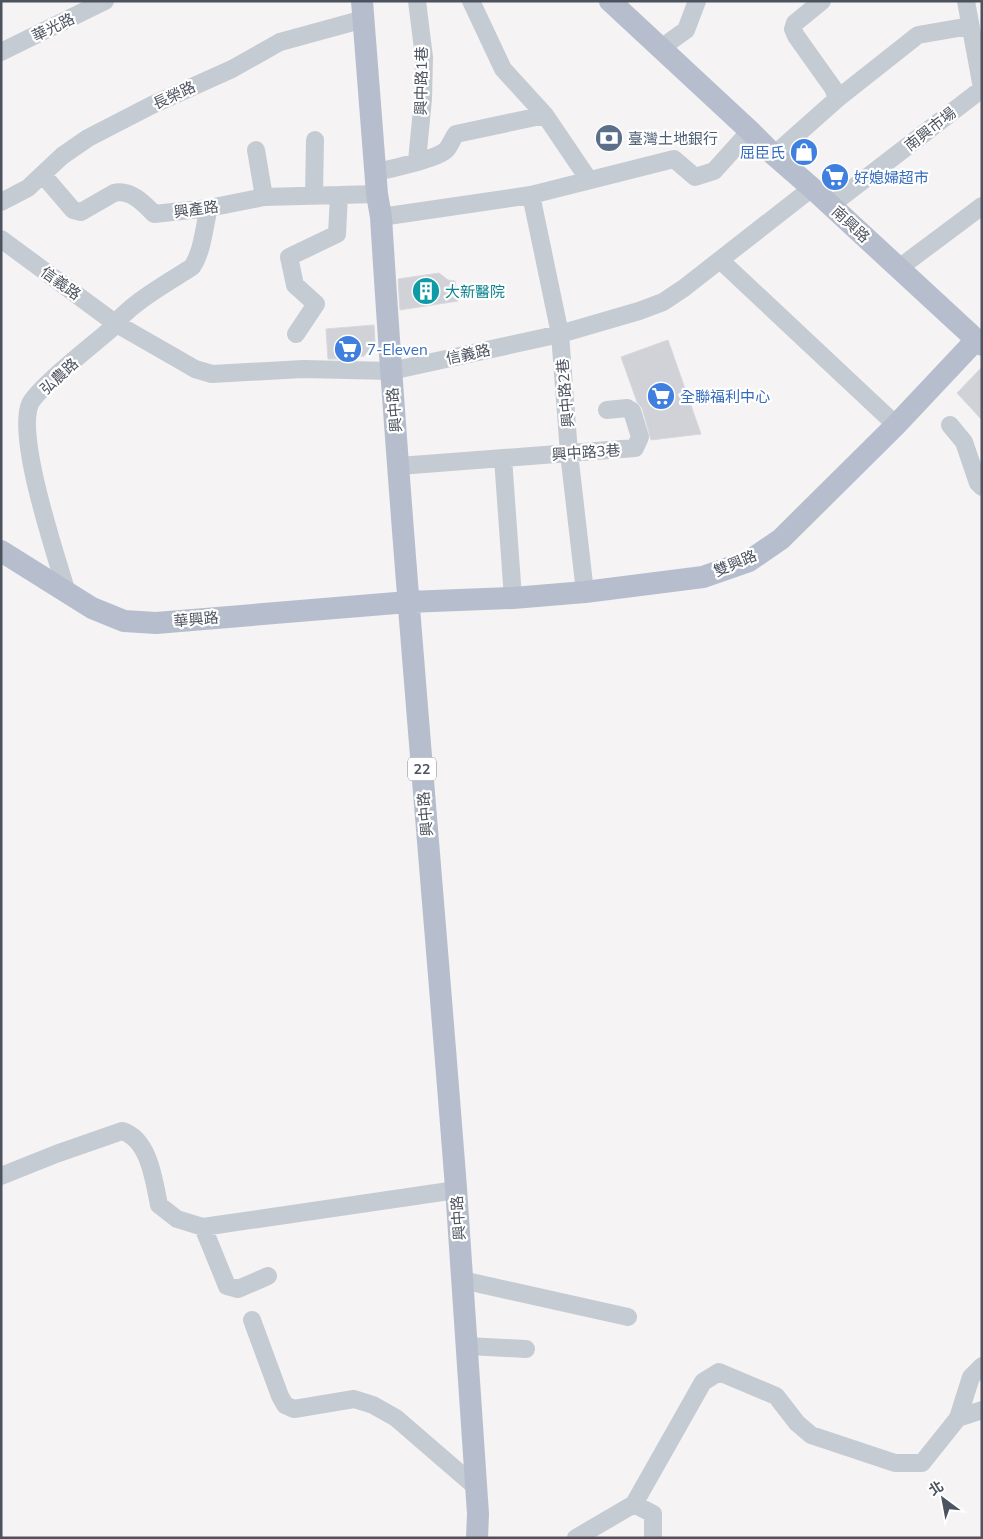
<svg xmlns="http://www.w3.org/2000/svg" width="983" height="1539" viewBox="0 0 983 1539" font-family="Mulish,'Noto Sans TC',sans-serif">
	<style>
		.building { fill: #d0d2d7; stroke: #d8d8dd }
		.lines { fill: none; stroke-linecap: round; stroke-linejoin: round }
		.minor { stroke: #c5cbd3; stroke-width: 18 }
		.major { stroke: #b6bece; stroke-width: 22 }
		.labels { text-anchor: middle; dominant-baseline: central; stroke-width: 4.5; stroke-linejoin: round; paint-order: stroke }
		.shield { fill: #fff; stroke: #82878f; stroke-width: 1 }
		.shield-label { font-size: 14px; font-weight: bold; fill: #4c535f }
		.street-label { font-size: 15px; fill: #4c535f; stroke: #fff }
		.service-label { font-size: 15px; fill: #4e5e75; stroke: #fff; text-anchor: start }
		.shop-label { font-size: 15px; fill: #366cbe; stroke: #fff; text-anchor: start }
		.culture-label { font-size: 15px; fill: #0d838f; stroke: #fff; text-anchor: start }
	</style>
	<rect width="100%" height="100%" fill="#f5f3f3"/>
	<path class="building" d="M439 273 448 280 455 281 458 301 400 310 398 279Z
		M374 325 375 343 364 356 340 359H328L326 329Z
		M668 340 701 434 651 440 642 408 637 402 621 357Z
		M982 367V420L957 393Z"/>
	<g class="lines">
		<path class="minor" d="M471 1 503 69 545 115 589 180
			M966 1 982 88
			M661 48 686 30 697 1
			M1 52 105 1
			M837 99 918 35 970 26
			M256 150 264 197
			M774 155 837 99 833 88 796 36 793 29 795 23 822 1
			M417 161 423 99 424 57 417 1
			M376 172C391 169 435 159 445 151 451 146 451 140 456 134L545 115
			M43 175 73 210 81 212 114 193C130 189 144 203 154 214L209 208 264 197 377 194
			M314 195 315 140
			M531 195 560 334 569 453 585 592
			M1 202 28 188 62 156 88 138 152 105 232 69 280 42 364 19
			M831 205 982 89
			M381 217 531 195 674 159 695 177 714 171 750 131
			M1 239 115 323 183 362 195 369 212 374 303 369 391 371 560 334 639 311 663 302 684 288 812 188
			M720 260 896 425
			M899 268 982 206
			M296 334 316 304 295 285 289 257 337 234 339 195
			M950 425 964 442 978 483 982 487
			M503 458 513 598
			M399 466 635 448 640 437 632 411 627 408 607 410
			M67 593C56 555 16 438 30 404 38 387 94 344 111 329 127 305 167 283 192 267 203 251 204 226 209 208
			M1 1176 56 1154 122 1131C149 1139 154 1180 159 1205L177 1219 203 1227 456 1190
			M203 1227 227 1286 238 1289 268 1276
			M462 1280 628 1317
			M252 1320 280 1396 285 1405 294 1409 354 1399 373 1405 396 1418 477 1488
			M468 1346 526 1349
			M958 1418 971 1377 982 1366
			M634 1504 703 1382 719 1372 776 1396 797 1423 811 1435 895 1463H922L958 1418 982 1410
			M576 1538 634 1504 653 1514V1538"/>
		<path class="major" d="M362 1 377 194 381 217C401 541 431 864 456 1188 464 1296 471 1405 478 1514L477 1538
			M610 1 750 131 774 155 812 188 982 345
			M1 551 92 608 124 621 156 623 408 602 513 598 585 592 703 577 749 561 781 539 896 425 976 340"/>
	</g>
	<defs>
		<symbol id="bank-disc" viewBox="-11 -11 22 22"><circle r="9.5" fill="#5c6f8a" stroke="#fff"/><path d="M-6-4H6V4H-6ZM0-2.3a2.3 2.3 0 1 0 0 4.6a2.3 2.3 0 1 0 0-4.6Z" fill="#fff"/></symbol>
		<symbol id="shop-disc" viewBox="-11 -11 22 22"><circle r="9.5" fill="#3f7fe0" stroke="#fff"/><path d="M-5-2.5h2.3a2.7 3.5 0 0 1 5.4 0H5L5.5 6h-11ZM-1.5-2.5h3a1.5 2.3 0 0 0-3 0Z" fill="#fff"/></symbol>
		<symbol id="supermarket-disc" viewBox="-11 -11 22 22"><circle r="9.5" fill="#3f7fe0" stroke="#fff"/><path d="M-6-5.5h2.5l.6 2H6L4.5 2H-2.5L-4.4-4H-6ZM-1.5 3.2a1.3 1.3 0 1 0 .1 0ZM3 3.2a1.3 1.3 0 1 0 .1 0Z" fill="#fff"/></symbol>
		<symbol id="building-disc" viewBox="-11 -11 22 22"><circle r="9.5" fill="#0f9aa8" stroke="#fff"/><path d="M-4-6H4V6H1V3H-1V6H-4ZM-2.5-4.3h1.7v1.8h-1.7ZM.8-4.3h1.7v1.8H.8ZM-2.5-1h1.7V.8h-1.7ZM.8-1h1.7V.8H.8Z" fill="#fff"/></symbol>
	</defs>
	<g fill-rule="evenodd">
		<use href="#bank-disc" x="593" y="122" width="32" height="32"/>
		<use href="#shop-disc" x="788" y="136" width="32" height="32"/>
		<use href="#supermarket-disc" x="819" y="161" width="32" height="32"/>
		<use href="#building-disc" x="410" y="275" width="32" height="32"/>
		<use href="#supermarket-disc" x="332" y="333" width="32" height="32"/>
		<use href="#supermarket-disc" x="645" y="380" width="32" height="32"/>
	</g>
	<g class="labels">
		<rect class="shield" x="408" y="757.5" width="28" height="23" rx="4"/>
		<g class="shield-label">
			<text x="422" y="769">22</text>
		</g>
		<g class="street-label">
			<text transform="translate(53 27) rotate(-26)">華光路</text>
			<text transform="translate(421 81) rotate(-89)">興中路1巷</text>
			<text transform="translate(174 95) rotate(-25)">長榮路</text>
			<text transform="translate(930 129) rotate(-38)">南興市場</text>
			<text transform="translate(196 209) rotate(-8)">興產路</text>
			<text transform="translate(851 224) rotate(43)">南興路</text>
			<text transform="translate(61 283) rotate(36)">信義路</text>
			<text transform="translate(468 354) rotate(-12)">信義路</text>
			<text transform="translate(59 376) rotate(-43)">弘農路</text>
			<text transform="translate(565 393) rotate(-95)">興中路2巷</text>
			<text transform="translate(394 410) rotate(-95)">興中路</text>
			<text transform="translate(586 452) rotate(-4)">興中路3巷</text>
			<text transform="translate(735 563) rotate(-23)">雙興路</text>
			<text transform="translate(196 619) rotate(-5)">華興路</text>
			<text transform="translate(425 814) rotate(-95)">興中路</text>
			<text transform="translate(458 1218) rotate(-94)">興中路</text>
		</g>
		<g class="service-label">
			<text x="628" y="138">臺灣土地銀行</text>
		</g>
		<g class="shop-label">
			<text x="785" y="152" text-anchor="end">屈臣氏</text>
			<text x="854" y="177">好媳婦超市</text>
			<text x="367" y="349">7-Eleven</text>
			<text x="680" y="396">全聯福利中心</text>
		</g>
		<g class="culture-label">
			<text x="445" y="291">大新醫院</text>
		</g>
	</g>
	<rect width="983" height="1539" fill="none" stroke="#4c535f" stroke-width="5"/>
	<g transform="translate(943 1499) rotate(328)" stroke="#ffffff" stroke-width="4" paint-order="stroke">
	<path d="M0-4L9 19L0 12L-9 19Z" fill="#4c535f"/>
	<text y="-8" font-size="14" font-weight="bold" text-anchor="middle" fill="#4c535f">北</text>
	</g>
</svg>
